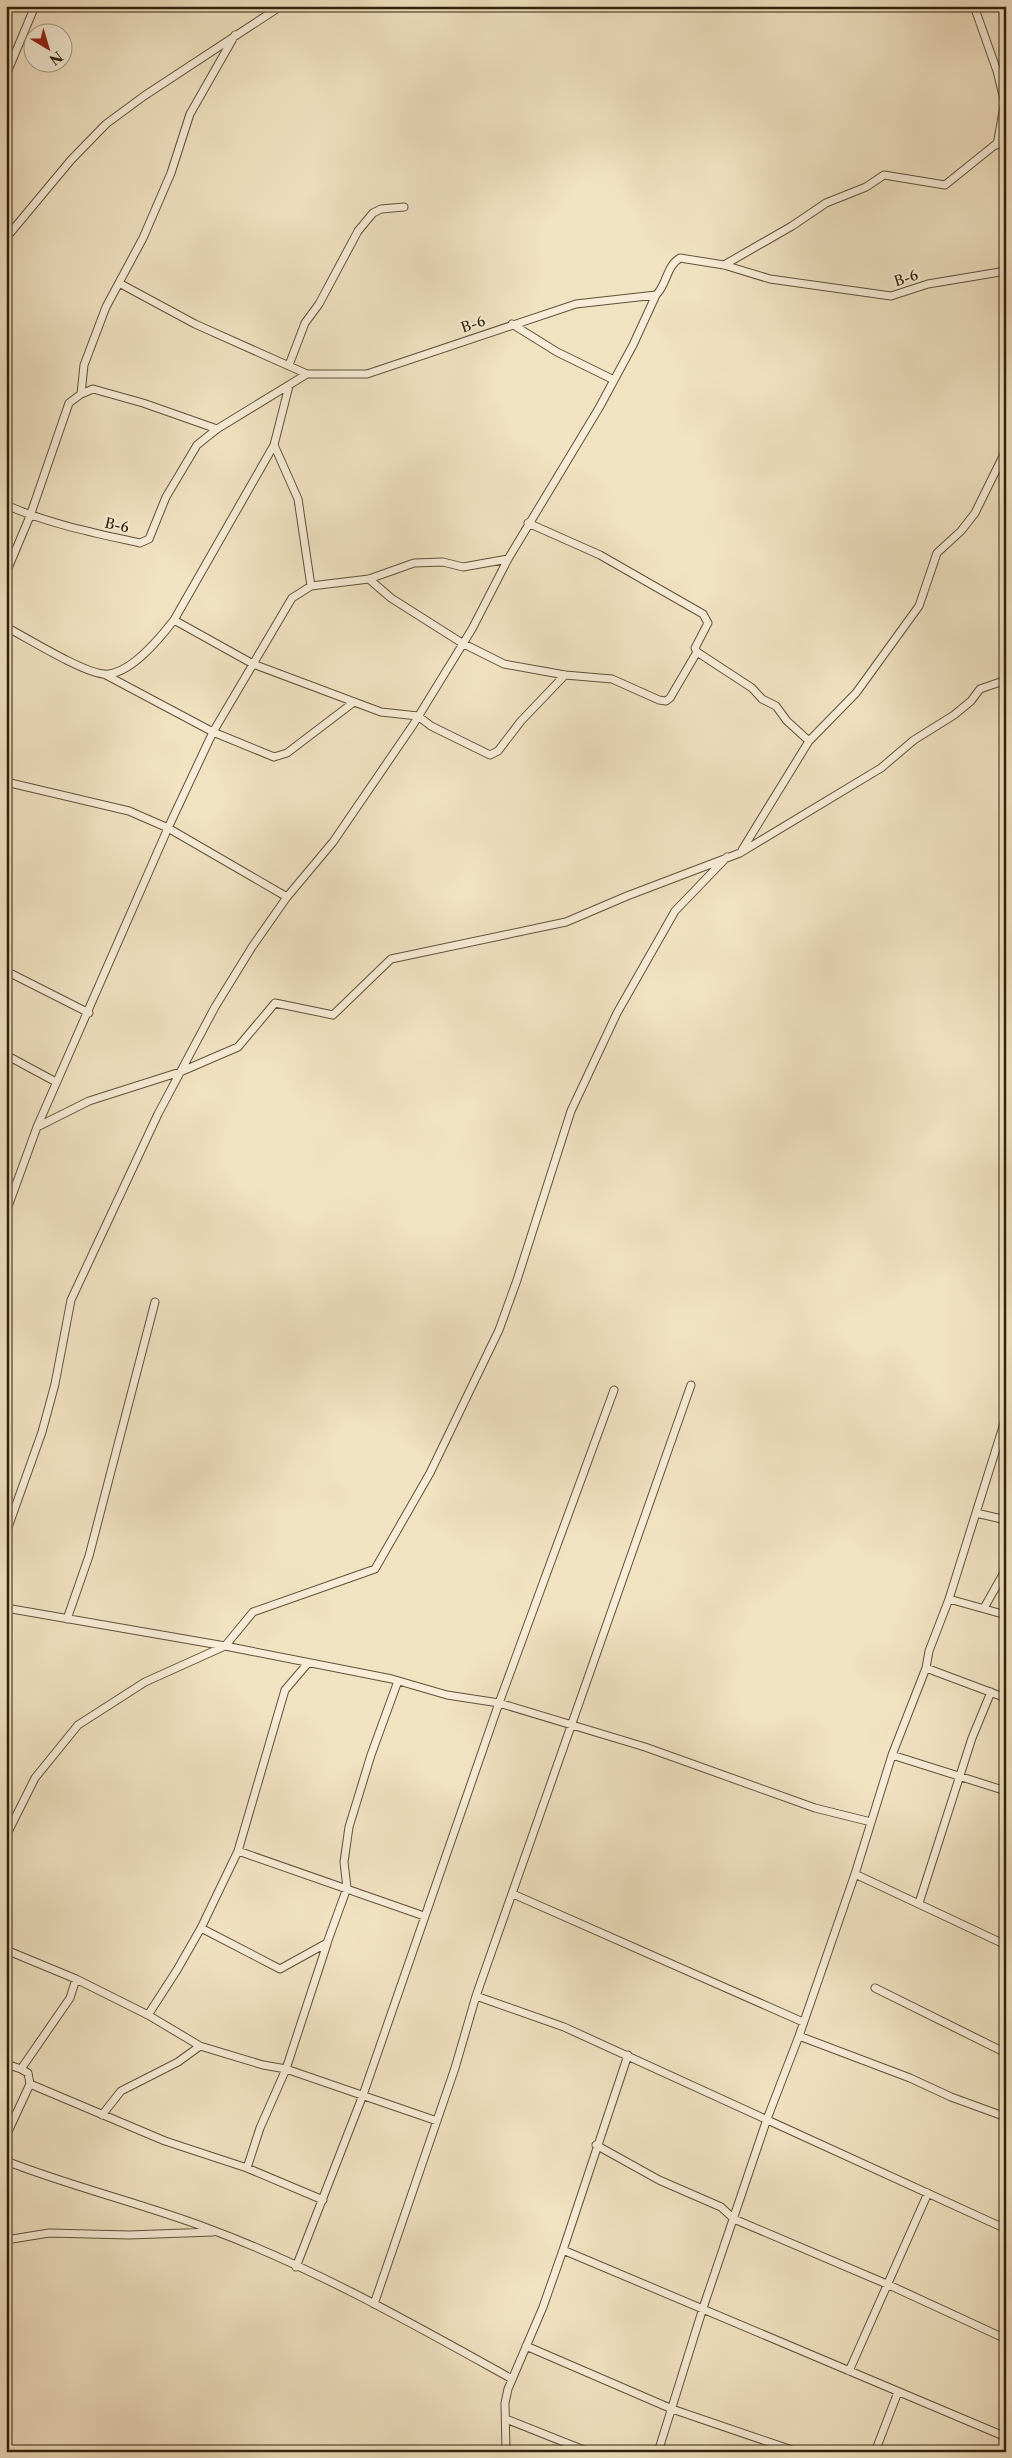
<svg xmlns="http://www.w3.org/2000/svg" width="1012" height="2458" viewBox="0 0 1012 2458" font-family="'Libre Caslon Text',serif">
	<style>
		.lines { fill: none; stroke-linecap: round; stroke-linejoin: round }
		.street-casing { stroke: #615139; stroke-width: 9 }
		.street { stroke: #f6ecd7; stroke-width: 7 }
		.labels { text-anchor: middle; dominant-baseline: central; stroke-width: 4.5; stroke-linejoin: round; paint-order: stroke }
		.street-label { font-size: 14px; fill: #31210b; stroke: #f6ecd7 }
	</style>
	<rect width="100%" height="100%" fill="#f1e2c2"/>
	<filter id="stains"><feTurbulence type="fractalNoise" baseFrequency=".004" numOctaves="4"/><feColorMatrix values="0 0 0 0 .2 0 0 0 0 .09 0 0 0 0 .02 0 0 0 .5 -.17"/></filter>
	<radialGradient id="worn" r=".72"><stop offset=".6" stop-color="#630" stop-opacity="0"/><stop offset="1" stop-color="#630" stop-opacity=".3"/></radialGradient>
	<g class="lines">
		<defs>
			<path id="street" d="M974 6 997 71 1006 108
				M6 75 35 6
				M997 145 1004 106
				M6 238 71 160 106 124 144 96 281 6
				M724 265 792 226 826 203 866 187 884 175 945 185 1006 136
				M119 283 195 324 307 374
				M512 324 557 352 614 380
				M289 365 305 323 319 304 358 231 373 213 381 209 404 207
				M289 386 274 445 298 499 311 586
				M81 394 84 365 106 307 143 238 171 173 190 114 235 35
				M6 505C49 524 95 533 140 543L149 539 166 497 197 445 217 429 307 374H367L576 304 656 295C667 285 666 266 680 258L724 265 770 279 891 296 928 284 1006 271
				M528 523 600 555 703 614 708 623 695 648 697 652 752 688 762 699 776 706 787 721 809 741
				M6 573 30 516 69 403 81 394 93 389 143 403 217 429
				M369 579 391 598 462 643 504 664 565 675 612 679 659 700 666 701 670 698 697 652
				M174 620 253 664 381 712 418 716 431 726 490 755 498 751 521 721 565 675
				M6 627C29 639 80 671 103 674 129 677 160 638 174 620L274 445
				M104 674 213 732 274 757 287 753 354 702
				M6 782 129 811 168 828 287 897
				M742 850 809 741 856 693 919 606 937 553 961 531 975 513 1006 450
				M6 971 89 1013
				M6 1055 56 1082
				M37 1127 168 828 213 732 292 598 311 586 369 579 414 563 443 562 463 567 508 559
				M6 1212 37 1127 89 1101 180 1072 238 1047 275 1003 333 1015 391 959 566 922 627 896 740 853 881 768 914 740 954 715 971 701 980 689 1006 680
				M976 1513 1006 1520
				M6 1533 42 1432 55 1384 71 1300 158 1114 215 1007 252 947 287 897 333 842 413 725 472 629 508 559 599 408 633 345 656 295
				M949 1599 1006 1615
				M6 1608 225 1646 392 1679 447 1695 499 1703 645 1747 815 1808 871 1822
				M984 1608 1006 1569
				M67 1619 89 1556 155 1302
				M926 1668 1006 1698
				M398 1681 371 1755 349 1827 344 1862 347 1888 327 1943 280 1969 201 1928 177 1970 148 2015 200 2046 263 2065 286 2069 437 2121
				M892 1755 1006 1791
				M6 1836 35 1778 78 1725 145 1682 225 1646 253 1612 375 1569 430 1473 499 1330 517 1280 571 1111 617 1013 675 911 727 857
				M238 1851 424 1916
				M855 1874 1006 1945
				M513 1894 803 2022
				M919 1903 972 1738 991 1692
				M201 1928 238 1851 285 1690 308 1663
				M6 1950 76 1979 148 2015
				M76 1979 70 1998 21 2069 28 2073 30 2084 165 2141 247 2168 323 2200
				M875 1988 1006 2053
				M476 1996 691 1385
				M799 2036 910 2078 951 2097 1006 2117
				M628 2055 563 2250 1006 2437
				M6 2064 21 2069
				M102 2115 121 2091 178 2062 200 2046
				M6 2136 30 2084
				M596 2145 659 2180 721 2207 734 2219 889 2285 1006 2339
				M6 2161C72 2187 141 2203 207 2228 313 2267 413 2324 512 2379
				M247 2168 260 2128 286 2069 327 1944
				M6 2240 49 2233 129 2235 213 2232
				M296 2267 363 2095 499 1703 614 1390
				M374 2304 455 2068 476 1996 564 2027 1006 2229
				M526 2346 672 2409 798 2452
				M849 2371 928 2193
				M506 2419 589 2452
				M506 2452 505 2403 508 2389 543 2307 563 2250
				M658 2452 703 2308 767 2119 799 2036 855 1874 892 1755 926 1668 929 1651 949 1599 1006 1417
				M875 2452 898 2392"/>
		</defs>
		<use href="#street" class="street-casing"/>
		<use href="#street" class="street"/>
	</g>
	<g class="labels">
		<g class="street-label">
			<text transform="translate(906 278) rotate(-18)">B-6</text>
			<text transform="translate(473 324) rotate(-19)">B-6</text>
			<text transform="translate(117 525) rotate(13)">B-6</text>
		</g>
	</g>
	<rect width="1012" height="2458" fill="none" stroke="#f1e2c2" stroke-width="25"/>
	<rect x="8" y="8" width="997" height="2443" fill="none" stroke="#31210b" stroke-width="2.5"/>
	<rect x="12" y="12" width="987" height="2433" fill="none" stroke="#31210b"/>
	<g transform="translate(48 48) rotate(142)"><circle r="24" fill="#f6ecd7" stroke="#a79b85"/>
	<path d="M0-4L9 19L0 12L-9 19Z" fill="#8f2418"/>
	<text y="-8" font-size="14" font-weight="bold" text-anchor="middle" fill="#31210b">N</text>
	</g>
	<rect width="100%" height="100%" filter="url(#stains)"/>
	<rect width="100%" height="100%" fill="url(#worn)"/>
</svg>
